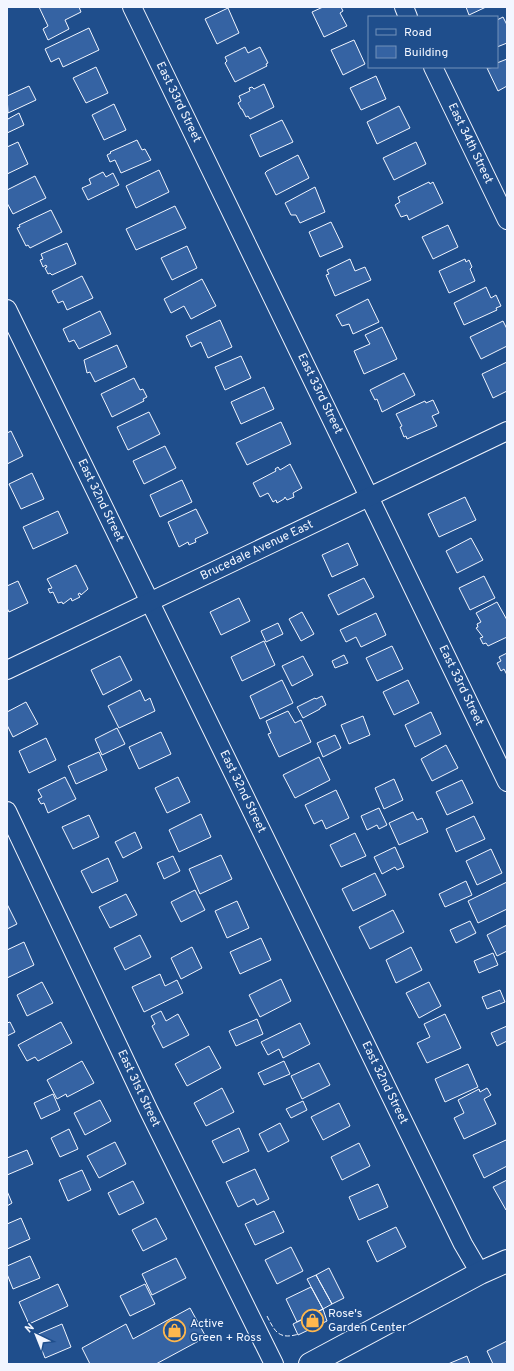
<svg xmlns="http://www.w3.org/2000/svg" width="514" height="1371" viewBox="0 0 514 1371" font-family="Overpass,sans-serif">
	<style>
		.building { fill: #3563a3; stroke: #f2f6ff }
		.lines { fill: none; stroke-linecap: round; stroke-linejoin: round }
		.minor-casing { stroke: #f2f6ff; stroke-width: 20 }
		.secondary-casing { stroke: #f2f6ff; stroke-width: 24 }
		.minor { stroke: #1f4e8c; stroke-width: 18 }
		.secondary { stroke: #1f4e8c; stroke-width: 22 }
		.fence { stroke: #f2f6ff; stroke-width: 1; stroke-dasharray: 5 2; stroke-linecap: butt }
		.labels { text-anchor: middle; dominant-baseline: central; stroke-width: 3; stroke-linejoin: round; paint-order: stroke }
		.street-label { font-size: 12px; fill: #f2f6ff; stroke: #1f4e8c }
		.poi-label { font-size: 12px; fill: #f2f6ff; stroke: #1f4e8c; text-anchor: start }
	</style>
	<rect width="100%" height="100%" fill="#1f4e8c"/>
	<path class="building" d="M39 7H79L81 12 65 20 69 29 48 40 43 29 48 26Z
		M323 7H341L343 11 340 13 347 26 324 37 312 12Z
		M466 7H486L469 15Z
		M228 8 239 33 217 44 205 19Z
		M503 17 507 25V43L497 47V20Z
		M89 28 99 50 63 67 59 58 51 62 45 49Z
		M354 40 365 64 343 75 331 50Z
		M245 47 248 53 260 47 268 63 266 64 267 66 235 82 225 63 227 61 225 57Z
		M507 59V86L498 91 487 68 497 67V63Z
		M96 67 108 93 86 103 73 78Z
		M376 76 386 99 361 110 350 88Z
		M264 84 274 107 250 119 248 116 246 117 242 109H241L238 103 241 101 239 96 250 91 249 88 252 87 254 89Z
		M29 86 36 100 8 113 7 96Z
		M114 104 126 130 104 140 92 115Z
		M399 106 410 128 377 144 367 122Z
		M19 113 24 125 7 133V117L8 119Z
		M282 120 293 142 260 157 250 135Z
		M137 140 142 150 145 149 151 160 121 173 115 160 110 162 107 155 111 153 110 152Z
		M18 142 28 164 7 174V147Z
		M416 142 426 164 394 180 383 158Z
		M298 155 309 178 276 195 265 173 267 171Z
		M159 170 169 192 136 208 126 186Z
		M103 172 106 177 113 173 119 185 88 200 82 188 91 184 89 179Z
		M35 176 46 198 13 214 7 203V190Z
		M429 182 430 184 433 182 443 203 409 220 407 215 401 217 395 205 400 202 398 197Z
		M315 187 325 212 300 223 296 215H291L285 203Z
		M175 206 186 228 136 250 126 229Z
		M51 210 62 232 30 248 28 245 26 246 17 228 20 227 19 225Z
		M331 222 343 247 320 257 309 232Z
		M448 225 458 247 433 259 422 237Z
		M67 243 76 264 52 275 50 273 48 274 45 268 47 267 46 265 43 267 40 260 43 259 41 254Z
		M187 246 197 268 172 280 161 258Z
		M350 259 355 271 365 267 371 280 335 296 326 275 329 274 327 270Z
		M465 259 466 262 469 260 472 267 470 269 475 281 449 293 439 271Z
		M82 276 93 298 67 310 63 301 58 303 52 291Z
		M202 279 216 306 191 319 184 306 171 313 164 299Z
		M486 287 491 298 496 295 501 306 496 308 497 310 464 325 454 303Z
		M368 299 379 322 353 334 349 324 342 326 336 315Z
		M100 311 111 334 79 349 74 340 69 342 63 329Z
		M220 320 232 347 208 358 201 342 191 347 186 336Z
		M503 321 507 329V346L481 359 470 337Z
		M382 327 397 359 364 374 354 351 370 344 365 335Z
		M117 345 127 367 95 382 90 372 87 373 84 360Z
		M241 356 251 378 225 390 215 367Z
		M507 362V391L493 398 482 374Z
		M404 373 415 395 382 412 377 399 375 400 370 390Z
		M134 378 140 390 143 389 147 397 143 399 144 401 112 417 101 394Z
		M264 387 274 409 241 424 231 402Z
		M433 400 439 413 432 416 437 426 407 439 406 436 404 437 400 427 402 426 396 414 425 401 426 403Z
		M149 412 160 434 128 450 117 427Z
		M281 422 291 444 247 465 236 443Z
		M11 431 23 456 7 464V433Z
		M165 446 176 468 144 484 133 461Z
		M290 464 302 488 293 493 294 497 287 500 285 497 284 499 277 503 276 500 273 502 268 493 260 497 253 483 276 471 275 469 278 467 280 470Z
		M32 473 44 499 21 509 9 484Z
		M182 480 192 502 160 517 150 495Z
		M465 497 476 520 439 537 428 514Z
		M196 509 208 533 195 539 196 542 189 545 188 542 179 547 168 522Z
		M58 511 68 533 33 549 23 527Z
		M471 538 483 560 457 573 446 551Z
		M348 543 358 565 332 577 322 555Z
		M76 565 88 589 81 595 80 593 78 594 80 597 72 601 71 598 63 604 62 602 58 603 53 592 50 593 48 589 52 588 47 579Z
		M484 576 495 598 470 610 459 588Z
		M364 578 374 597 338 615 328 595Z
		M18 581 28 603 9 612 7 608V586Z
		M239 598 250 621 221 635 210 612Z
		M497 602 507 620V637L488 646 486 643 483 644 480 638 483 637 476 628 478 627 477 624 481 622 476 613Z
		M302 612 314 634 301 641 289 619Z
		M376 613 386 635 361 647 356 637 346 642 340 630Z
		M278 623 283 634 266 642 261 631Z
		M264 641 275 665 242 681 231 657Z
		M392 646 403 669 377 681 366 658Z
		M507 653V675L504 669 501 671 497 663 501 661 499 657Z
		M344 655 348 663 335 668 332 661Z
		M120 656 132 680 103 695 91 670Z
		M303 656 313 675 292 686 282 666Z
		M282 680 293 703 260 719 250 696Z
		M408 680 419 703 394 715 383 692Z
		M140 690 145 701 150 698 155 711 119 728 108 706Z
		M322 696 326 705 320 708V709L303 718 297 707 315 698 316 699Z
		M26 702 38 724 13 737 7 725V712Z
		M288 711 295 723 301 720 311 742 279 757 268 734 271 733 266 721Z
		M431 712 441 734 415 747 405 725Z
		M363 716 370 735 349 744 341 725Z
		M117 728 125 744 102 755 95 739Z
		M161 732 171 754 139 769 129 747Z
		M335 735 341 748 323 757 317 743Z
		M46 738 56 760 29 773 19 751Z
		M446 745 458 768 432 781 421 759Z
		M99 752 107 770 76 784 68 766Z
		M319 757 330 780 295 798 283 775Z
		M65 777 76 799 48 813 44 803 41 804 38 799 42 797 38 790Z
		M178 777 190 802 167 813 155 788Z
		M394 779 403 800 384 809 375 788Z
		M462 780 473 803 447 815 436 792Z
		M336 790 349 818 326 829 322 820 314 824 305 805Z
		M379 808 387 825 379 829 377 825 367 830 361 816Z
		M413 812 417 820 422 818 428 832 399 845 389 823Z
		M201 814 211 837 179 852 169 830Z
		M89 815 99 837 73 849 62 827Z
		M474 816 485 839 456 852 446 829Z
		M135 832 142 848 123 858 115 842Z
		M355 833 366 856 341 867 330 845Z
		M395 847 404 867 397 870 395 867 382 874 374 857Z
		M491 849 502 873 477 885 466 861Z
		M221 855 232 879 200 894 189 869Z
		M173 856 180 871 164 879 157 863Z
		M108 858 118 881 92 893 81 871Z
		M375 873 386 895 353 911 342 889Z
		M466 881 472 895 445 907 439 894Z
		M507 882V909L478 923 468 901Z
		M195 890 205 910 181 922 171 902Z
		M126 894 137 915 110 928 99 907Z
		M237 901 249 928 227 938 215 911Z
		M7 904 17 924 7 929Z
		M393 910 404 932 370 949 359 927Z
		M470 921 476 933 456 943 450 930Z
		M507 925V951L497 956 487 935Z
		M140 935 151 957 125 970 114 948Z
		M261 938 271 960 240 974 230 952Z
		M24 942 34 965 7 978V950Z
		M192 947 202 968 181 979 171 958Z
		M411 947 422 970 396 983 386 960Z
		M493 953 498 965 479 973 474 961Z
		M160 974 165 986 177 980 183 993 144 1012 132 987Z
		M281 979 291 1001 260 1017 249 995Z
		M42 982 53 1003 27 1016 17 995Z
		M429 982 441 1006 419 1018 406 993Z
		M500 990 505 1002 487 1009 482 997Z
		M161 1011 166 1021 178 1014 189 1035 163 1048 152 1026 155 1024 151 1016Z
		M445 1014 461 1048 427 1063 417 1043 430 1037 424 1024Z
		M257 1019 263 1034 236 1046 229 1031Z
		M10 1022 15 1032 7 1036V1023Z
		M61 1022 72 1043 38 1061 35 1057 27 1061 18 1045Z
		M300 1023 310 1044 283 1058 279 1049 268 1055 261 1042Z
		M507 1026V1041L497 1046 491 1033Z
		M209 1046 221 1068 187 1086 175 1064Z
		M82 1061 94 1083 67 1097 66 1094 57 1099 47 1080Z
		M284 1061 290 1074 264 1085 258 1073Z
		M319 1063 330 1085 302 1099 291 1076Z
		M468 1064 478 1087 445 1102 435 1079Z
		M222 1088 234 1112 206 1126 194 1103Z
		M487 1088 491 1095 484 1099 496 1124 464 1139 454 1118 464 1113 458 1100 479 1089 480 1092Z
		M53 1094 60 1110 41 1119 34 1103Z
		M100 1100 111 1121 85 1135 74 1113Z
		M303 1101 307 1110 291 1118 286 1109Z
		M339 1103 350 1126 323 1140 311 1117Z
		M280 1123 289 1141 268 1152 259 1134Z
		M239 1128 249 1151 223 1163 212 1141Z
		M69 1129 78 1149 60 1157 51 1138Z
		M506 1140 507 1143V1166L484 1178 473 1155Z
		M115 1142 126 1164 99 1178 87 1156Z
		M359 1143 370 1166 342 1180 331 1157Z
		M27 1150 33 1164 7 1175V1158Z
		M255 1169 269 1199 257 1205 254 1199 238 1207 226 1182Z
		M82 1170 91 1190 68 1201 59 1180Z
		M507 1180V1209L506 1210 493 1187Z
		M133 1181 144 1203 119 1215 108 1193Z
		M378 1184 388 1207 359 1220 349 1197Z
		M7 1191 12 1203 7 1206Z
		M274 1211 284 1232 255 1245 245 1224Z
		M21 1218 30 1239 7 1249V1224Z
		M156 1218 167 1239 143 1251 132 1230Z
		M396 1227 406 1247 377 1262 367 1241Z
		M291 1247 303 1271 277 1284 265 1260Z
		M30 1256 40 1278 13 1289 7 1274V1266Z
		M176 1258 186 1278 152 1295 142 1274Z
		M329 1268 344 1298 332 1304 316 1275Z
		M316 1275 332 1304 323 1309 307 1279Z
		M58 1284 68 1306 29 1324 19 1302Z
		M145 1284 155 1304 130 1316 120 1296Z
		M311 1287 323 1309 297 1322 286 1299Z
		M190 1308 206 1337 156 1364H90L82 1348 126 1324 133 1339Z
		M323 1309 327 1321 298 1335 293 1324Z
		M62 1324 71 1347 45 1358 36 1335Z
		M507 1341V1364H493L487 1351Z
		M467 1356 470 1364H448Z"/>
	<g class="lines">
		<defs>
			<g id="minor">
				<path id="s1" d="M132 7C257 265 383 523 507 782"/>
				<path d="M404 7 408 17"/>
				<path id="s2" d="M433 67 507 220"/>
				<path id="s3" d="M7 309 463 1244 480 1273"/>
				<path id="s4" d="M7 670 507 431"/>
				<path id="s5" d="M7 811 148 1109 274 1364"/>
			</g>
			<path id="secondary" d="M310 1364 480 1273 507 1261"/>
		</defs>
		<use href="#minor" class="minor-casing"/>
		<use href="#secondary" class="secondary-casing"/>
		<use href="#minor" class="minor"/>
		<use href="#secondary" class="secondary"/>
		<path class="fence" d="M267 1316C275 1332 279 1340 299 1334"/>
	</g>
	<defs>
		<symbol id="shop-ring" viewBox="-11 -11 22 22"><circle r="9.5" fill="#1f4e8c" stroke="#ffb74d" stroke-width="1.5"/><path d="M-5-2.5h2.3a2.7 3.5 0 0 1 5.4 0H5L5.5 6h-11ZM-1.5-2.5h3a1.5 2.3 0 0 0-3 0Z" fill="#ffb74d"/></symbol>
	</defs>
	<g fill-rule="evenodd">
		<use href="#shop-ring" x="300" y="1308" width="25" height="25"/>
		<use href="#shop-ring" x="162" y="1318" width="25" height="25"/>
	</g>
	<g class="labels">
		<g class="street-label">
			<text stroke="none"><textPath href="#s1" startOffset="106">East 33rd Street</textPath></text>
			<text stroke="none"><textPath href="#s2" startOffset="85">East 34th Street</textPath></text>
			<text stroke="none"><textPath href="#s1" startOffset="430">East 33rd Street</textPath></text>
			<text stroke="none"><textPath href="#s3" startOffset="213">East 32nd Street</textPath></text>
			<text stroke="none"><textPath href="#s4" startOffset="277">Brucedale Avenue East</textPath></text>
			<text stroke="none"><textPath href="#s1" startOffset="754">East 33rd Street</textPath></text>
			<text stroke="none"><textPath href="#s3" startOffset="537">East 32nd Street</textPath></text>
			<text stroke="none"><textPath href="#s3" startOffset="861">East 32nd Street</textPath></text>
			<text stroke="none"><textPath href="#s5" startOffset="307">East 31st Street</textPath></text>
		</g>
		<g class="poi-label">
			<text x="328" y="1314">Rose's<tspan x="328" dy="14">Garden Center</tspan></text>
			<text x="190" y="1324">Active<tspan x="190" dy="14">Green + Ross</tspan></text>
		</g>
	</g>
	<rect width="514" height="1371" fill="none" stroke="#f2f6ff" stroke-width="16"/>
	<rect x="368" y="16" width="130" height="52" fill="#1f4e8c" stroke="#7391ba"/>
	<rect x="376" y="29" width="20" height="6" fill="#1f4e8c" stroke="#7391ba"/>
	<text x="404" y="36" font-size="12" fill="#f2f6ff">Road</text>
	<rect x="376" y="46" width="20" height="12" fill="#3563a3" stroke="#7391ba"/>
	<text x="404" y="56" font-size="12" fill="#f2f6ff">Building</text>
	<g transform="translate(36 1335) rotate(317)" stroke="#1f4e8c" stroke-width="3" paint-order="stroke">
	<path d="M0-3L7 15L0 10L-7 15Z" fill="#f2f6ff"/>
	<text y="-6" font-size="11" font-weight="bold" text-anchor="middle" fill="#f2f6ff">N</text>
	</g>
</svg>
